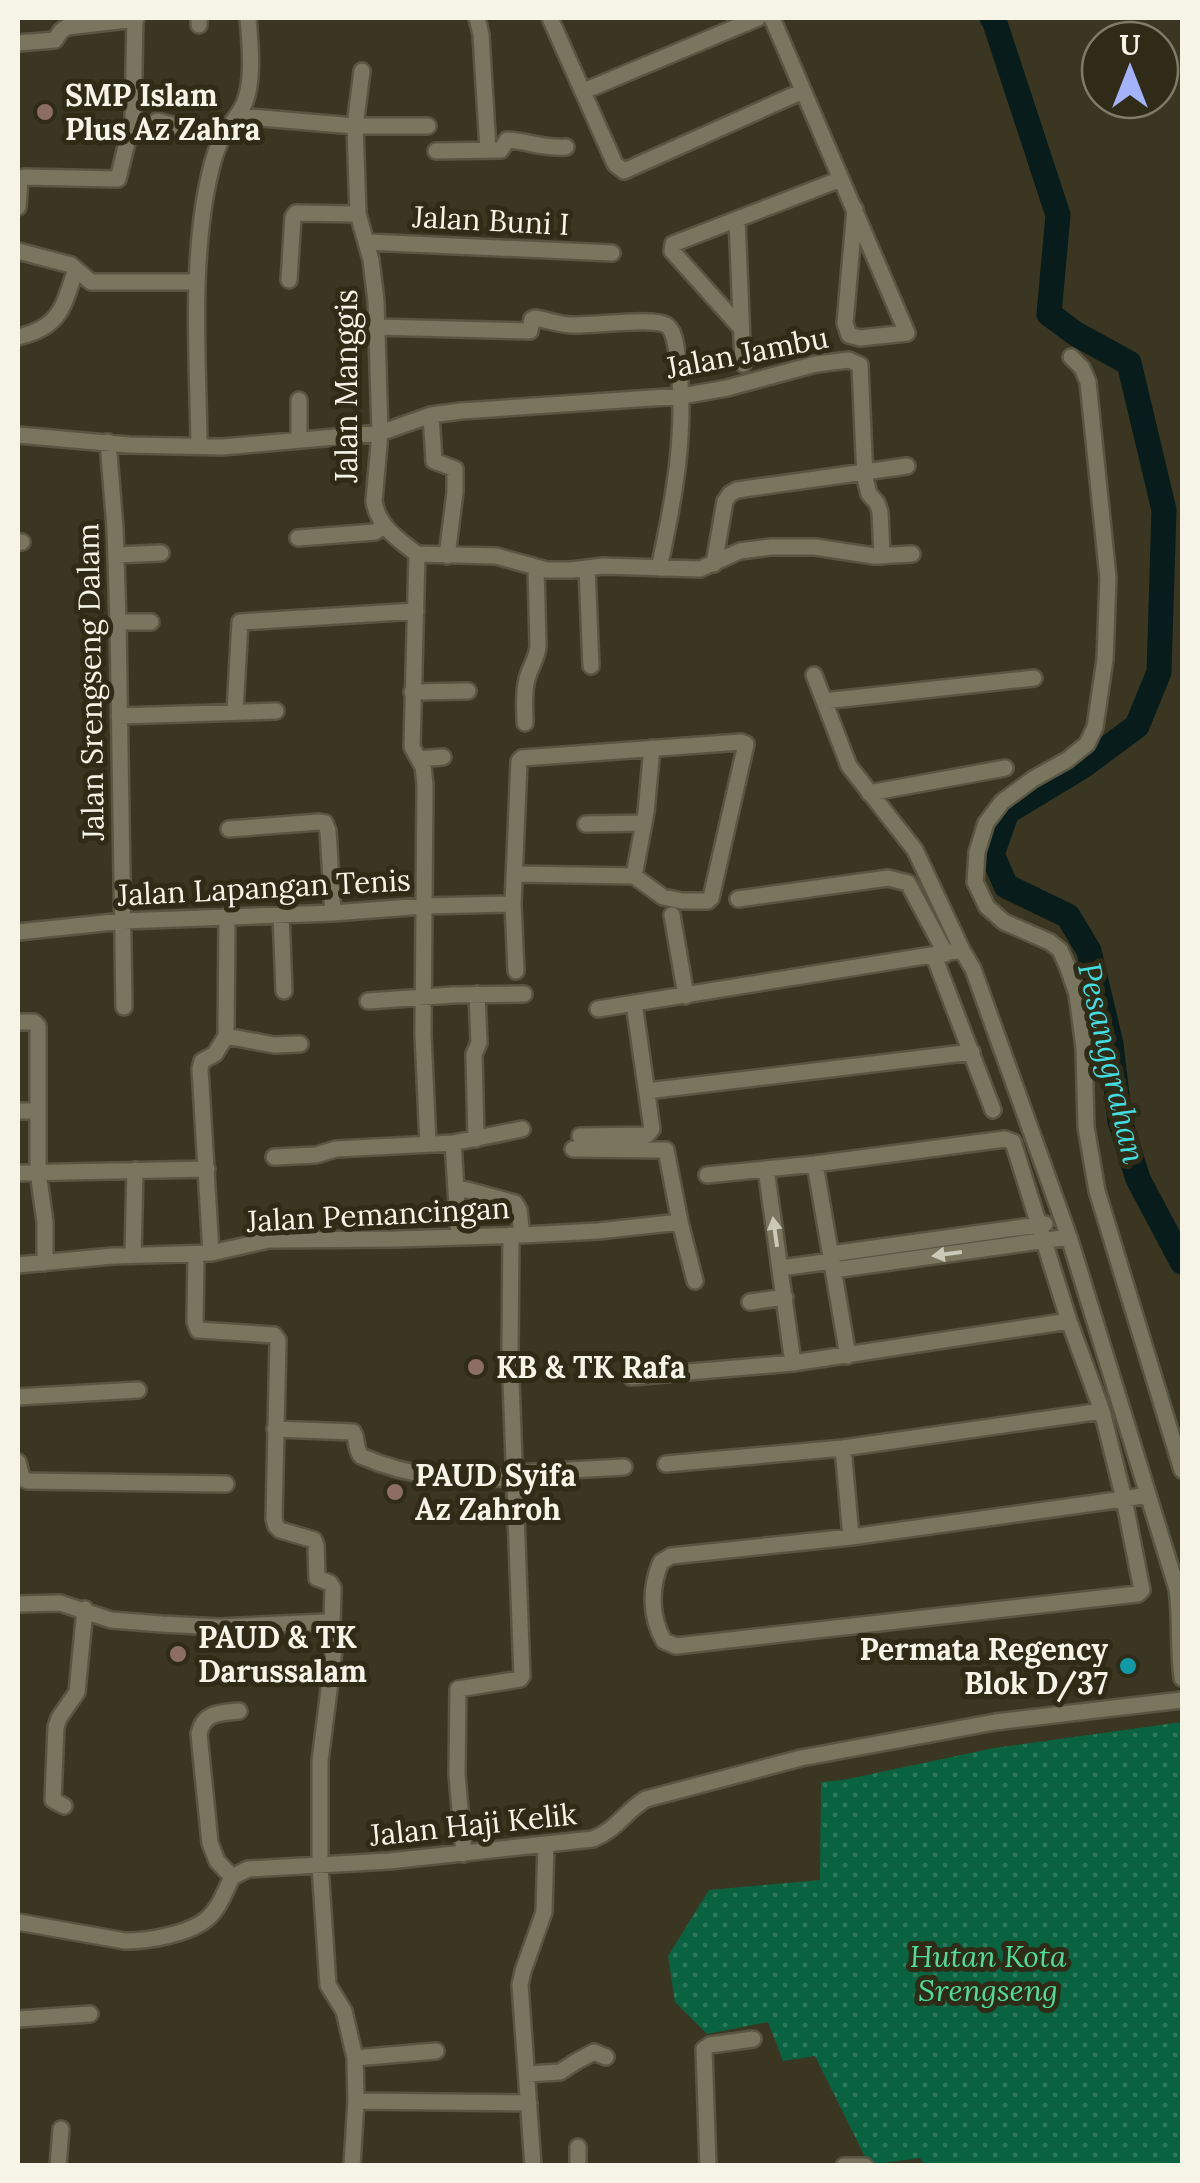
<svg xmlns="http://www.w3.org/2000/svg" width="1200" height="2183" viewBox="0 0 1200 2183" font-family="Lora,serif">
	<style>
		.park { fill: url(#park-dots) }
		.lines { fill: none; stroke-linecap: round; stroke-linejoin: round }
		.river { stroke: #081c1c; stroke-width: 25 }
		.minor-casing { stroke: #585543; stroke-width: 20 }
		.minor { stroke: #79755e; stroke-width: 15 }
		.oneway { fill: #cac8b7 }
		.education-dot { fill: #8d6e63; stroke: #302b17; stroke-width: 4 }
		.culture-dot { fill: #0f9aa8; stroke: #302b17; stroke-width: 4 }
		.labels { text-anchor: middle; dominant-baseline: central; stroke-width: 10; stroke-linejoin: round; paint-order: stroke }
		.poi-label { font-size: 30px; font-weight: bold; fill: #f6f4e7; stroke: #302b17; text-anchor: start }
		.street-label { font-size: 30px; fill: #f6f4e7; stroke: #302b17 }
		.park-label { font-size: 30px; font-style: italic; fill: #4cdf9c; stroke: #302b17 }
		.water-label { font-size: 32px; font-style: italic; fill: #41dee2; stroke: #302b17 }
	</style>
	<defs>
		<pattern id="park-dots" width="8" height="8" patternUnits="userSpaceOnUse" patternTransform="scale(2.5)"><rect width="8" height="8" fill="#096340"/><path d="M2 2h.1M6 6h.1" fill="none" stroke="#2d7a5c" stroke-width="1.8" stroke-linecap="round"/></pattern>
	</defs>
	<rect width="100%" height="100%" fill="#3a3621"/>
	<path class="park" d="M1182 1722V2165L925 2166 920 2158 869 2165 815 2056 783 2061 768 2022 707 2034 675 2002 668 1956 709 1890 820 1880 821 1782 843 1780 994 1748Z"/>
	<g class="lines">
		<path class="river" d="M992 18 994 20 1058 215 1049 314 1076 334 1129 363 1164 510 1159 672 1137 726 1083 766 1007 812 992 854 1006 886 1068 916 1089 951 1111 1044 1120 1121 1138 1179 1182 1262"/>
		<defs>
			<path id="minor" d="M199 18V25
				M477 18 481 35 488 150
				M550 18 615 164 624 171 803 91
				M772 18 907 333 860 338 849 335 845 323 855 209
				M18 43 55 40 61 31 67 27 136 19
				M362 71 355 126 358 214 371 260 376 301 380 433 374 501C378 527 398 539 417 554L412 747 423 767 425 784 423 1035 428 1144
				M584 91 758 18
				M238 116 355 126H428
				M157 121 222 138
				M436 151 501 150 507 140C528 141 543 149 566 147
				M18 207 20 181 24 177 118 179 133 118 135 18
				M737 220 743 364
				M367 242 612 253
				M18 251 71 265 91 282H196
				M289 280 293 217 296 213 358 214
				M377 327 530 331 532 319 535 318C548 320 560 325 573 325 593 326 652 317 666 325 676 331 676 350 678 361 687 430 674 500 659 568
				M740 327 672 251 673 244 841 179
				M18 337C61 327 63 307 76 269
				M1071 357 1082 368 1088 382 1108 578 1105 659 1095 727 1087 744 1067 760 1033 779 1002 802 986 823 977 852 975 882 987 907 1004 922 1050 942 1060 950 1068 968 1077 994 1084 1048 1086 1127 1097 1191 1182 1470
				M299 400V439
				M431 415 434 461 455 469V492L447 556
				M18 435 129 445 223 447 380 433 431 415 461 411 682 396 727 388 816 364 849 360 860 365 865 478 869 494 877 503 880 512 882 556
				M108 442 115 528 118 622 124 1007
				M199 446C198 362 191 276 206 192 210 172 214 152 224 134 231 123 240 114 245 102 254 77 250 44 248 18
				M298 538 375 532 383 526
				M18 542H22
				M417 554 496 556 547 570H571L603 566 700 569 740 551 771 547H815L874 556 912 554
				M116 555 161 553
				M714 564 725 501 730 494 737 490 907 466
				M587 569 591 666
				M118 622H151
				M814 675 849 766 915 850 962 950
				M412 692 468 691
				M824 701 1034 678
				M235 711 240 622 416 611
				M119 716 276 711
				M525 723C525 708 523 694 527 679 530 667 537 659 538 646L536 568
				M419 759 443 757
				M869 793 1005 768
				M586 824 644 823
				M229 829 319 822 325 823 328 831 333 913
				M516 874 634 876 663 897 682 901H708L711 898 746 744 741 742 522 758 519 761 513 904 516 971
				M634 876 646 812 652 748
				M738 899 888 878 908 883 946 954
				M281 914 284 991
				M672 915 686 996
				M18 932 123 921 333 913 424 906 513 904
				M934 956 993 1110
				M368 1001 453 995 524 994
				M598 1009 962 950 973 969 1069 1237 1177 1589C1181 1618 1178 1648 1182 1678
				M18 1022H34L38 1026V1172L45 1222V1263
				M226 1036 274 1045 300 1044
				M647 1091 972 1052
				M18 1111H38
				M580 1136 647 1135 652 1129 634 1003
				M476 1139 474 1054 479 1043 477 994
				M453 1143 459 1237
				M573 1149 666 1150 680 1222
				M274 1157 316 1155 336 1149 453 1143 522 1129
				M815 1164 848 1356
				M766 1169 793 1363
				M18 1173 207 1169
				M707 1175 815 1164 1005 1139 1013 1142 1069 1321 1102 1411 1124 1499 1142 1590 1138 1594 1128 1595 676 1646 664 1641C650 1617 650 1587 661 1562L671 1556 851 1537 1124 1499 1147 1495
				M456 1187 515 1203 519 1210 522 1235
				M211 1253 200 1069 202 1061 215 1054 226 1036 227 916
				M196 1254 195 1322 198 1330 274 1335 278 1340 274 1519 276 1526 280 1530 314 1540 316 1545 317 1578 330 1583 333 1588 332 1624
				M831 1254 1045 1224
				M133 1255 135 1170
				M18 1265 113 1256 211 1253 269 1240 396 1239 522 1235 598 1231 680 1222 695 1281
				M781 1268 832 1261
				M834 1270 1069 1237
				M750 1302 785 1297
				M631 1377 793 1363 1069 1321
				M18 1397 138 1390
				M275 1429 353 1432C358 1440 355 1449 361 1456 415 1480 459 1479 516 1478
				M843 1448 851 1537
				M18 1462 22 1478 28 1481 226 1484
				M666 1464 843 1448 1102 1411
				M516 1473 624 1467
				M18 1604 60 1603 111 1620 162 1624 219 1627 325 1622 332 1624 335 1642 320 1761V1866L328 1985 344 2011 355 2058 356 2101 352 2166
				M64 1806 53 1800 56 1727 59 1718 77 1692 85 1609
				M464 1854 457 1775 458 1689 520 1679 522 1676 510 1354 511 1235
				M232 1877 217 1861 210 1843 199 1734C203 1712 220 1713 239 1711
				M18 1922 125 1941C149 1941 190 1934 208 1918 220 1907 225 1891 232 1877L248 1869 389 1861 593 1839C618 1829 625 1811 646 1799L801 1758 995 1722 1182 1700
				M18 2019 90 2014
				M355 2058 436 2051
				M527 2074 560 2072 577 2061 594 2052 606 2057
				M356 2101 529 2103
				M58 2166 61 2129
				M533 2166 520 1985 523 1971 544 1912 546 1844
				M578 2166V2147
				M708 2166 704 2049 710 2045 753 2039
				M844 2166H865"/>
		</defs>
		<use href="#minor" class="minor-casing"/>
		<use href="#minor" class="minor"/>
	</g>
	<defs><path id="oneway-solid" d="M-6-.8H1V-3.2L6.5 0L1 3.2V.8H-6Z" transform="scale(2.5)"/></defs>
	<g class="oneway">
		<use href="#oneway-solid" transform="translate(775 1232) rotate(-98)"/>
		<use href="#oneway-solid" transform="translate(947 1254) rotate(172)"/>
	</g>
	<g class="education-dot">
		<circle cx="45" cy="112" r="10"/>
		<circle cx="476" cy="1367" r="10"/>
		<circle cx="395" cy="1492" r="10"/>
		<circle cx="178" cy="1654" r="10"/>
	</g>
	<circle class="culture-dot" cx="1128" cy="1666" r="10"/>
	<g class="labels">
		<g class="poi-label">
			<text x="65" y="95">SMP Islam<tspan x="65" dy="34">Plus Az Zahra</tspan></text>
			<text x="496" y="1367">KB &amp; TK Rafa</text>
			<text x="415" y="1475">PAUD Syifa<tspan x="415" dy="34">Az Zahroh</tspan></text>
			<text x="198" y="1637">PAUD &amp; TK<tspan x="198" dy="34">Darussalam</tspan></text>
			<text x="1108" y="1649" text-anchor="end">Permata Regency<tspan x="1108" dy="34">Blok D/37</tspan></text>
		</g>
		<g class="street-label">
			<text transform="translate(491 220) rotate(3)">Jalan Buni I</text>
			<text transform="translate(747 352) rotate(-11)">Jalan Jambu</text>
			<text transform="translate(346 386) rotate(-90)">Jalan Manggis</text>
			<text transform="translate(90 682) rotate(-91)">Jalan Srengseng Dalam</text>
			<text transform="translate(264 887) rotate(-3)">Jalan Lapangan Tenis</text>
			<text transform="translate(378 1214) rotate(-3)">Jalan Pemancingan</text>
			<text transform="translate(473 1824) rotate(-6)">Jalan Haji Kelik</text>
		</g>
		<g class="park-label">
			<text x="988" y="1956">Hutan Kota<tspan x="988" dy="34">Srengseng</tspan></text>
		</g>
		<g class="water-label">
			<text transform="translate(1112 1063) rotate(77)">Pesanggrahan</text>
		</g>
	</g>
	<rect width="1200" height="2183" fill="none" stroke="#f6f4e7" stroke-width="40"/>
	<g transform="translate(1130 70)"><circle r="48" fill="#302b17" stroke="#7f7b6a" stroke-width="2.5"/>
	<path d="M0-8L18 38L0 25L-18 38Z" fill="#a4b2fc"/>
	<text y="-15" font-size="28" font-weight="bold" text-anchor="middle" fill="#f6f4e7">U</text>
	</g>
</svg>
